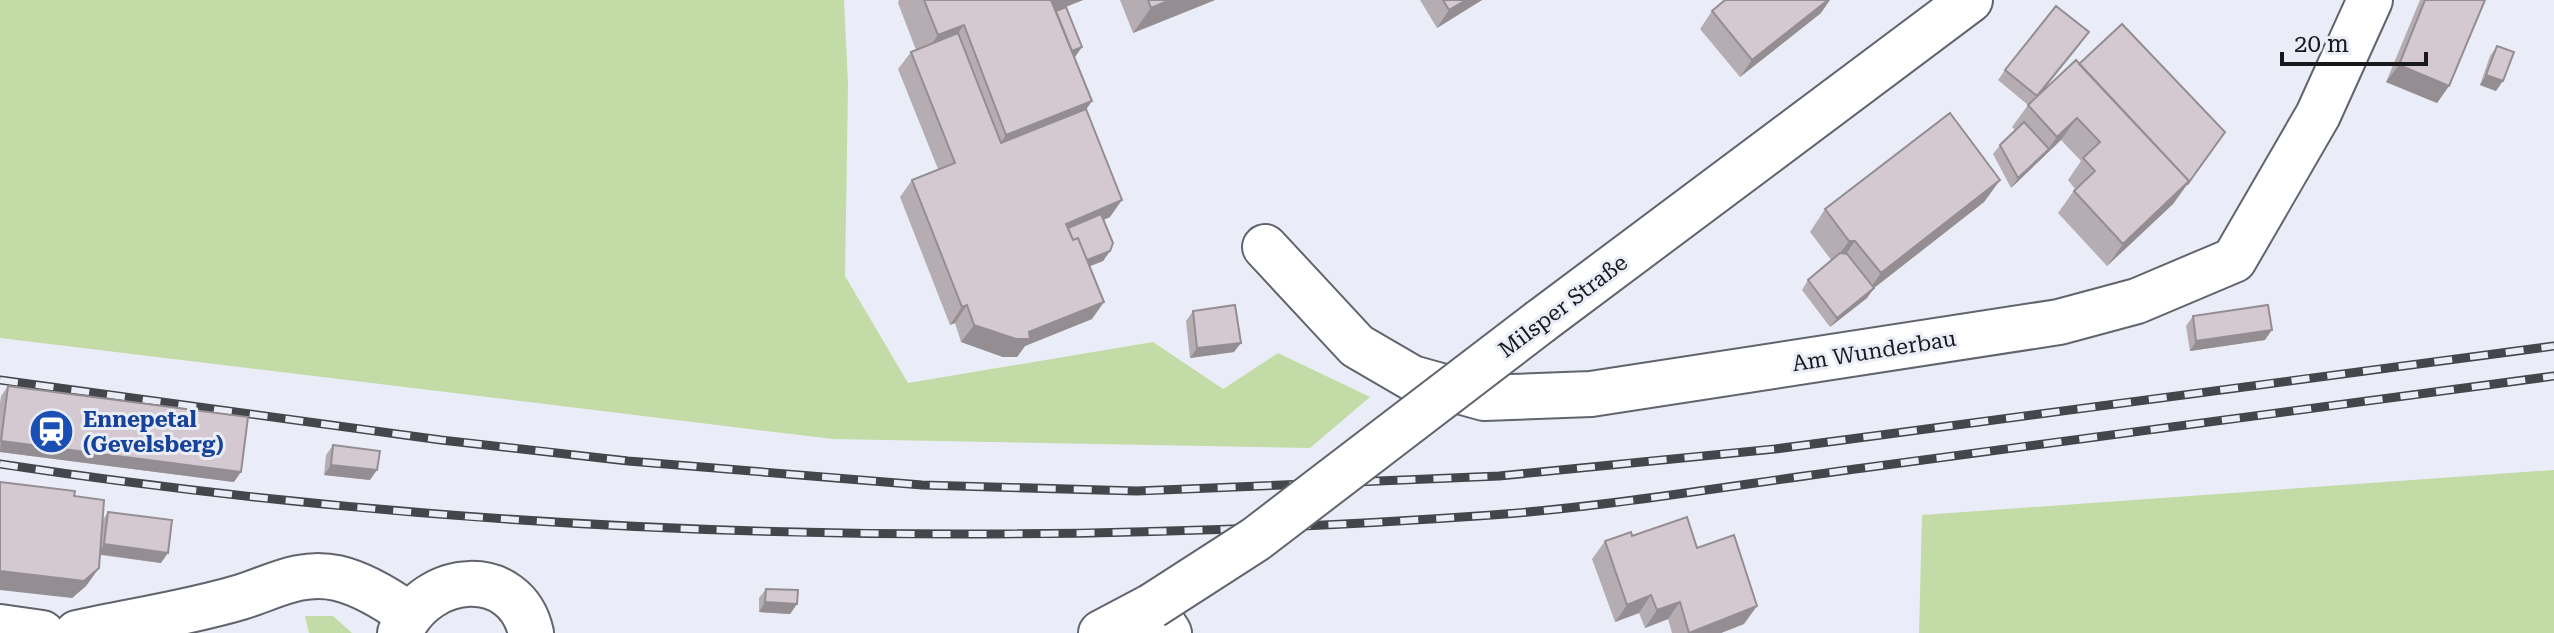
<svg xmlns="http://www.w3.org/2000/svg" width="2554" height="633" viewBox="0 0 2554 633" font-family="'Roboto Serif',serif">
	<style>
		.green { fill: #c3dba6 }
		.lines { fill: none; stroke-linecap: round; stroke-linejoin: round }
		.minor-casing { stroke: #61646d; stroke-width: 48 }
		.minor { stroke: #fff; stroke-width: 44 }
		.rail-casing { stroke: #44464b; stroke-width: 9 }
		.rail { stroke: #eaedf7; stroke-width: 6; stroke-dasharray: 18; stroke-linecap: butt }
		.minor-bridge-casing { stroke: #61646d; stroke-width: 48; stroke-linecap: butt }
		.minor-bridge { stroke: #fff; stroke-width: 44 }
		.wall { fill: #b6adb3 }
		.shaded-wall { fill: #948d92 }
		.building { fill: #d4c9d0; stroke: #948d92; stroke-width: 2 }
		.labels { text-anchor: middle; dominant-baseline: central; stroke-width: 6; stroke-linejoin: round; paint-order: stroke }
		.street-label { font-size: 22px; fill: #18191d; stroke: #eaedf7 }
		.transit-label { font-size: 22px; font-weight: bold; fill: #164399; stroke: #eaedf7; text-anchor: start }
	</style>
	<rect width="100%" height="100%" fill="#eaedf7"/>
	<path class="green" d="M0 0H844L848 85 845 276 908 383 1153 342 1223 389 1278 353 1370 397 1310 448 833 439 0 338Z
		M2554 470V633H1919L1922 515Z
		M305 616H333L352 633H309Z"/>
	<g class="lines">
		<defs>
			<path id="minor" d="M1265 247 1357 346 1412 378 1484 398 1591 394 2059 322 2137 301 2234 260 2318 115 2370 0
				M1541 321 1970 0
				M0 627 42 633
				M77 633C131 621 188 613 241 597 273 587 301 570 337 578 363 584 387 599 408 614
				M400 633C427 570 516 565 531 633
				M1101 633 1152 606 1169 633"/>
		</defs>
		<use href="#minor" class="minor-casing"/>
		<use href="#minor" class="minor"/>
		<defs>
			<path id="rail" d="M0 380 441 440 628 461 922 485 1137 491 1499 476 1775 449 2554 346
				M0 464C494 539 994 550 1492 515 1616 506 1740 484 1863 468 2094 437 2324 407 2554 376"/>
		</defs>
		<use href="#rail" class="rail-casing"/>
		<use href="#rail" class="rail"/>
		<defs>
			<path id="minor-bridge" d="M1152 606 1256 539 1541 321"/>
		</defs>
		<use href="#minor-bridge" class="minor-bridge-casing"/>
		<use href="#minor-bridge" class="minor-bridge"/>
	</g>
	<path class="wall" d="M899 0H1083L1056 11 1082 47 1074 57 1092 101 1086 109 1110 217 1103 220 1110 251 1103 261 1090 266 1092 319 1025 346 1017 357H1003L961 342 955 323 950 325 900 197 912 180 938 169 898 69 911 52 916 50 898 3Z
		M1120 0H1215L1133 33Z
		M1420 0H1482L1437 28Z
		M2420 0H2485L2449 86 2437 103 2386 82Z
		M1712 11 1821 13 1740 77 1700 29Z
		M2082 42 2042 92 2079 64 2225 132 2173 204 2107 266 2058 213 2075 189 2068 180 2081 161 2061 140 2011 188 1993 154 2000 145 2015 130 2012 127 2028 105 1998 80 2005 70Z
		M2497 46 2496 91 2480 85 2490 56Z
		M2000 180 1984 202 1874 288 1867 298 1830 327 1802 290 1808 280 1832 261 1810 232 1825 209Z
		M1193 311 1234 352 1190 358 1186 321Z
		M2193 316 2265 340 2190 351 2186 326Z
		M8 386 234 482 0 452V403L1 396Z
		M333 445 370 480 324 475 326 455Z
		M74 496 102 521 108 512 161 563 100 555 99 568 86 586 72 598Z
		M1605 541 1697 548 1744 624 1721 633H1672L1668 619 1645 628 1639 613 1615 622 1592 559Z
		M766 589 797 604 790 614 759 612V598Z"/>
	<path class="shaded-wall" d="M1046 0H1083L1032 20Z
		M1170 0H1215L1133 33 1151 8Z
		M1466 0H1482L1437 28 1449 10Z
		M1828 0H1830L1821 13 1740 77 1752 60Z
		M964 25 946 50 920 60 938 35Z
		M1082 47 1075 57 1050 66 1057 56Z
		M2399 65 2449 86 2437 103 2386 82Z
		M2486 75 2503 81 2496 91 2480 85Z
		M1092 101 1074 127 989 160 1006 135Z
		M2077 118 2061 140 2011 188 2018 178 2048 149 2057 137Z
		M2225 132 2173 204 2107 266 2123 244 2189 181 2186 186Z
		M2000 180 1984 202 1874 288 1867 298 1830 327 1837 318 1865 295 1881 273Z
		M1122 200 1110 217 1063 237 1066 224Z
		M1849 241H1855L1840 263H1833Z
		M1110 251 1103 261 1073 273 1080 263Z
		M1104 302 1092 319 1025 346 1017 357H1003L961 342 974 325 1029 332Z
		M967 305 955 323 950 325 962 307Z
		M2272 330 2265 340 2190 351 2196 341Z
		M1241 343 1234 352 1190 358 1197 348Z
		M1 441 241 472 234 482 0 452Z
		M331 465 377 470 370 480 324 475Z
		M104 544 168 553 161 563 98 554Z
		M99 568 86 586 72 598 0 590V571Z
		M1651 595 1639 613 1615 622 1627 605Z
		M765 602 797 604 790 614 759 612Z
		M1680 602 1668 619 1645 628 1657 610Z
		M1757 606 1744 624 1721 633H1689Z"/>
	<path class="building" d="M924 0H1051L1092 101 1006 135 964 25 938 35Z
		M1148 0H1170L1151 8Z
		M1443 0H1466L1449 10Z
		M1725 0H1828L1752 60 1712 11Z
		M2425 0H2485L2449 86 2399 65Z
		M2056 6 2089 32 2037 96 2005 70Z
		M1066 7 1082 47 1072 51 1056 11Z
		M2122 24 2225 132 2187 185 2189 181 2079 64Z
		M958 33 1001 143 1086 109 1122 200 1066 224 1073 240 1078 238 1104 302 1029 332 1030 339H1016L974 325 967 305 962 307 912 180 955 163 911 52Z
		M2497 46 2514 52 2503 81 2486 75Z
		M2076 60 2189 181 2123 244 2074 191 2095 171 2083 158 2100 142 2077 118 2057 137 2028 105Z
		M1950 113 2000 180 1881 273 1855 241H1849L1825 209Z
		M2024 122 2049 149 2018 178 2000 145Z
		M1101 214 1113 243 1110 251 1087 260 1078 238 1073 240 1068 228Z
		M1840 253 1847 254 1874 288 1837 318 1808 280Z
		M1235 305 1241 343 1197 348 1193 311Z
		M2268 305 2272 330 2196 341 2193 316Z
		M8 386 248 417 241 472 1 441Z
		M333 445 380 451 377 470 331 465Z
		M0 482 75 491 74 496 104 500 99 568 84 581 0 571Z
		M108 512 172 520 168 553 104 544Z
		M1687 517 1697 548 1734 535 1757 606 1689 633 1680 602 1657 610 1651 595 1627 605 1605 541 1631 532 1632 536Z
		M766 589 798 590 797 604 765 602Z"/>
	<defs>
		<symbol id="station-disc" viewBox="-11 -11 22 22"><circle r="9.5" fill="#1a4fb4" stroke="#eaedf7"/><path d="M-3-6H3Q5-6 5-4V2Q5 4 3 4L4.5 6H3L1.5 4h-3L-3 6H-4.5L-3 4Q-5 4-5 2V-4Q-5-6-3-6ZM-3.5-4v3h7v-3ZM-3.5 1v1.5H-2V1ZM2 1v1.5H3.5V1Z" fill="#fff"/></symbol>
	</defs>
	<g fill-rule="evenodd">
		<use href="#station-disc" x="26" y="406" width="51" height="51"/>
	</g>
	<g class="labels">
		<g class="street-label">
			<text transform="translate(1563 306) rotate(-37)">Milsper Straße</text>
			<text transform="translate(1874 351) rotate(-9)">Am Wunderbau</text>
		</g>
		<g class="transit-label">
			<text x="83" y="419">Ennepetal<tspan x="83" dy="25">(Gevelsberg)</tspan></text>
		</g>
	</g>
	<path d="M2282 52v12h144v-12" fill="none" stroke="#18191d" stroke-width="4"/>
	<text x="2294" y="52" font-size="24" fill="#18191d" stroke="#eaedf7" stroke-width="6" paint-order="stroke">20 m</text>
</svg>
